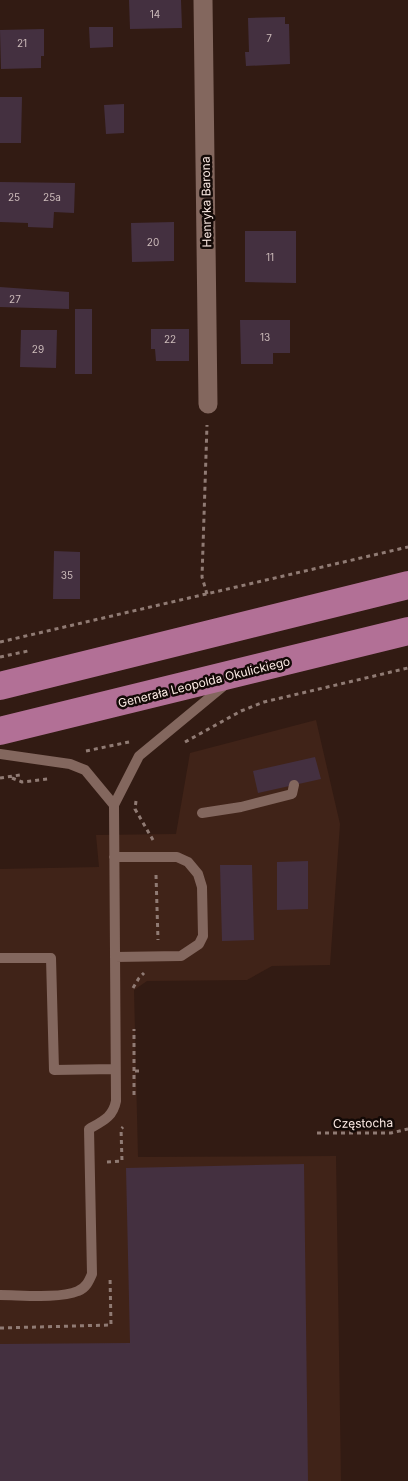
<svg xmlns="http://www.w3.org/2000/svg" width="408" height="1481" viewBox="0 0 408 1481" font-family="Inter,sans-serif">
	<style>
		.built { fill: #402318 }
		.building { fill: #443040 }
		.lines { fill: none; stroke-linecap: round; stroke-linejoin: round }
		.path { stroke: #907b74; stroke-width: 3; stroke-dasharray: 4 4; stroke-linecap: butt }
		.lane { stroke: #83675e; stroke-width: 10 }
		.street { stroke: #83675e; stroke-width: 19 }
		.primary { stroke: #b27096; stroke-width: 28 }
		.labels { text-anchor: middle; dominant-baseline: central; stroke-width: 5; stroke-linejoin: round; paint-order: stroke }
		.number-label { font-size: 10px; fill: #cdbcbb }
		.street-label { font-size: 12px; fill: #fbeae4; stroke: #130906 }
	</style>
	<rect width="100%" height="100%" fill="#321b13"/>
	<path class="built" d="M316 720 340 824 330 965 272 966 247 980 147 981 134 990 138 1157 336 1156 341 1481H0V869L99 867 96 835 176 834 190 753Z"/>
	<path class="building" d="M129 0H181L182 28 130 29Z
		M285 17V24H289L290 64 246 66 245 52H249L248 18Z
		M89 27H113V47L90 48Z
		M44 29V56H41V68L1 69 0 30Z
		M0 97H22L21 143H0Z
		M124 104V133L106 134 104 105Z
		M0 182 75 183 74 213 54 212 53 228 28 227V223L0 222Z
		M174 222V261L132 262 131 223Z
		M245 231H296V283L245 282Z
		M0 287 69 292V309L0 307Z
		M75 309H92V374H75Z
		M240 320H290V353H273V364H241Z
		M151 329H189V361H156L155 349H151Z
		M21 330H57L56 368 20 367Z
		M54 551 80 552V599H53Z
		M315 757 321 779 258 793 253 771Z
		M308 861V909L277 910V862Z
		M220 865H252L254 940 222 941Z
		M304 1164 308 1481H0V1344L130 1343 126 1168Z"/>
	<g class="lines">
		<path class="path" d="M207 594 202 577 207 425
			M0 642 408 547
			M0 657 28 651
			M185 742 241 711 264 702 408 668
			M86 751 129 742
			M0 778 20 775
			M12 778 22 782 48 779
			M136 801 135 809 153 840
			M156 875 158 940
			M133 988 139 978 144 973
			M135 1071H141
			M134 1095V1029
			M317 1133H391L408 1129
			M107 1162 122 1161 121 1129 123 1127
			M0 1328 111 1325 110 1276"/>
		<path class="lane" d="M0 754 70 764 85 770 114 805
			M202 813 241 807 292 794 294 785
			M114 857H177L188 862 198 874 202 887 203 936 199 944 181 956 115 957
			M0 958H51L54 1070 115 1069
			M0 1295C21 1295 59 1299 78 1291 86 1288 89 1281 92 1274L89 1129C103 1121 113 1117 116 1101L114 805 139 756 226 684"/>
		<path class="street" d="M203 0 208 404"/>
		<path class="primary" d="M0 686 408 585
			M0 731 408 631"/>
	</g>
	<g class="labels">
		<g class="number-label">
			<text x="155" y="14">14</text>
			<text x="269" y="38">7</text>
			<text x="22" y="43">21</text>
			<text x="14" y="197">25</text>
			<text x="52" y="197">25a</text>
			<text x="153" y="242">20</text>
			<text x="270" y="257">11</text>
			<text x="15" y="299">27</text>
			<text x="265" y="337">13</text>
			<text x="170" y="339">22</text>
			<text x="38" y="349">29</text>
			<text x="67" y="575">35</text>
		</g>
		<g class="street-label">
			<text transform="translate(206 202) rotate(-91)">Henryka Barona</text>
			<text transform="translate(204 682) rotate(-14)">Generała Leopolda Okulickiego</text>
			<text transform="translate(363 1123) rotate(-1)">Częstocha</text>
		</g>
	</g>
</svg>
